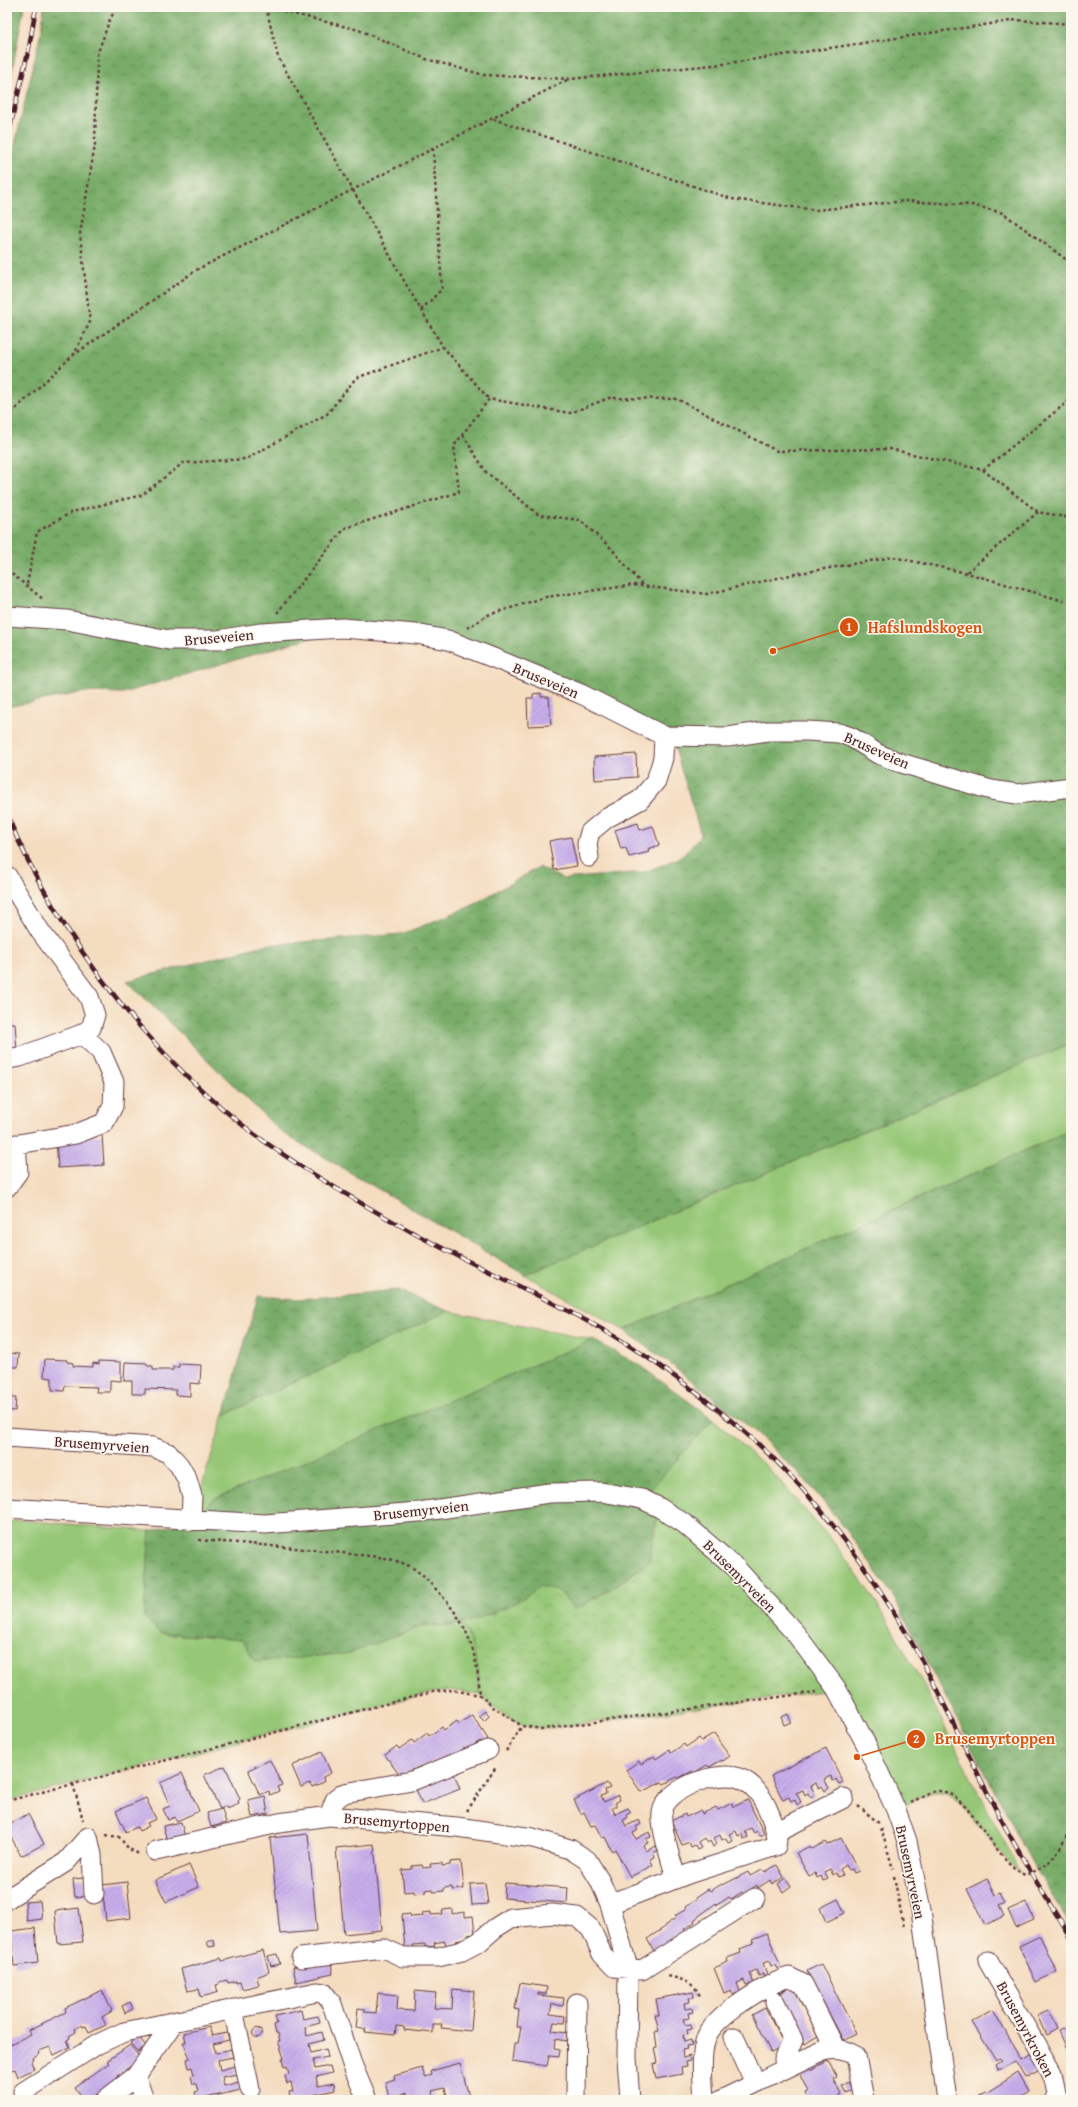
<svg xmlns="http://www.w3.org/2000/svg" width="1078" height="2107" viewBox="0 0 1078 2107" font-family="'Gentium Book Plus',serif">
	<style>
		.grass { fill: #95c776; stroke: #707350 }
		.forest { fill: url(#forest-crowns); stroke: #616649 }
		.park { fill: url(#park-crowns); stroke: #707350 }
		.building { fill: url(#building-hatch) }
		.lines { fill: none; stroke-linecap: round; stroke-linejoin: round }
		.minor-casing { stroke: #643b41; stroke-width: 21 }
		.path { stroke: #643b41; stroke-width: 2.5; stroke-dasharray: 3 3; stroke-linecap: butt }
		.minor { stroke: #fff; stroke-width: 19 }
		.rail-casing { stroke: #4a1f2b; stroke-width: 4.5 }
		.rail { stroke: #fbf7ec; stroke-width: 3; stroke-dasharray: 9; stroke-linecap: butt }
		.labels { text-anchor: middle; dominant-baseline: central; stroke-width: 3; stroke-linejoin: round; paint-order: stroke }
		.street-label { font-size: 15px; fill: #4a1f2b; stroke: #fbf7ec }
		.leader { fill: none; stroke: #d8530f; stroke-width: 1.5 }
		.callout-dot { fill: #d8530f; stroke: #fbf7ec; stroke-width: 1.5 }
		.mark-label { font-size: 12px; text-anchor: middle; font-weight: bold; fill: #fff }
		.callout-label { font-size: 16px; text-anchor: middle; font-weight: bold; fill: #d8530f; stroke: #fbf7ec; stroke-width: 3; stroke-linejoin: round; paint-order: stroke }
	</style>
	<defs>
		<pattern id="forest-crowns" width="20" height="18" patternUnits="userSpaceOnUse"><rect width="20" height="18" fill="#78ac67"/><path d="M2 6a3 3 0 1 1 6 0M12 15a3 3 0 1 1 6 0" fill="none" stroke="#648b55"/></pattern>
		<pattern id="park-crowns" width="20" height="18" patternUnits="userSpaceOnUse"><rect width="20" height="18" fill="#95c776"/><path d="M2 6a3 3 0 1 1 6 0M12 15a3 3 0 1 1 6 0" fill="none" stroke="#82aa66"/></pattern>
		<pattern id="building-hatch" width="6" height="6" patternUnits="userSpaceOnUse"><rect width="6" height="6" fill="#c7aeeb"/><path d="M-1 1l2-2M0 6l6-6M5 7l2-2" fill="none" stroke="#ac95ca"/></pattern>
	</defs>
	<rect width="100%" height="100%" fill="#fbf7ec"/>
	<filter id="ink" filterUnits="userSpaceOnUse"><feTurbulence type="fractalNoise" baseFrequency=".025" numOctaves="2"/><feDisplacementMap in="SourceGraphic" scale="8" xChannelSelector="R" yChannelSelector="G"/><feConvolveMatrix kernelMatrix="1 2 1 2 8 2 1 2 1" color-interpolation-filters="sRGB"/></filter>
	<filter id="wash" filterUnits="userSpaceOnUse"><feTurbulence type="fractalNoise" baseFrequency=".012" numOctaves="4" result="noise"/><feDisplacementMap in="SourceGraphic" scale="16" xChannelSelector="R" yChannelSelector="G"/><feGaussianBlur stdDeviation="0.9" result="paint"/><feColorMatrix in="noise" values="0 0 0 0 0 0 0 0 0 0 0 0 0 0 0 0 0 1.4 0 .05"/><feComposite in="paint" operator="in"/></filter>
	<g filter="url(#wash)">
		<rect width="100%" height="100%" fill="#f4dcbf"/>
		<path class="grass" d="M1071 1043V1130L624 1330 525 1275Z
			M448 1311 593 1340 212 1500 191 1521 224 1415Z
			M713 1419 770 1470 835 1544 879 1606 922 1682 1020 1873 1008 1862 961 1803 945 1792H931L896 1810 846 1705 642 1499Z
			M21 1520 150 1531 144 1617 160 1633 243 1640 350 1653 425 1625 449 1626 462 1623C475 1645 478 1670 480 1695L452 1690 432 1692 7 1801V1522Z"/>
		<path class="forest" d="M7 7H24L7 98Z
			M44 7H1071V1043L525 1275 281 1132 127 981 265 945 402 934 469 907 539 867 563 879 645 872 681 857 701 835 674 745 501 661 343 628 123 693 85 692 7 707V179L41 32Z
			M1071 1130V1925L1032 1863 892 1594 845 1528 807 1482 758 1434 676 1368 624 1330Z
			M399 1290 448 1311 224 1415 258 1296 299 1299Z
			M593 1340 639 1365 713 1419 642 1499 660 1508 653 1537 650 1560 642 1567 620 1583 575 1610 541 1586 524 1599 478 1619 449 1626 425 1625 350 1653 255 1662 243 1640 160 1633 144 1617 150 1531 191 1521 212 1500Z"/>
		<path class="park" d="M660 1508 685 1524 836 1688 823 1691 543 1729C517 1727 499 1712 480 1695 478 1670 475 1645 462 1623 490 1616 518 1604 541 1586L559 1591 575 1610 620 1583 642 1567 650 1560 653 1537Z"/>
		<g id="blocks">
			<path class="building" d="M541 693V697H549L551 725 528 726 527 698H533V694Z
				M636 754 637 777 595 780 594 757Z
				M638 823 640 830 653 826 659 845 648 849 649 852 629 857 626 848 621 849 615 830Z
				M571 837 577 866 554 870 549 841Z
				M7 1023H15L17 1051 7 1052Z
				M102 1135 104 1165 58 1168 56 1139Z
				M7 1353 19 1354 18 1367H13L12 1398H16L15 1411 7 1410Z
				M45 1359 67 1360V1362L73 1363V1366L93 1367V1363L99 1364V1361L121 1362V1381L110 1380V1392H96L97 1387 65 1386 64 1391 52 1390V1378L44 1377Z
				M125 1362 147 1363V1366H153V1370H173V1367H179V1364L201 1365 200 1384 190 1383V1396L176 1395V1390L145 1389V1394H132V1381H124Z
				M485 1711 489 1716 484 1721 479 1716Z
				M788 1714 791 1722 784 1725 781 1717Z
				M472 1715 488 1739 482 1743 480 1741 467 1750 465 1748 452 1756 450 1754 437 1762 436 1760 422 1768 421 1766 400 1776 385 1755 397 1746 399 1749 412 1740 414 1743 427 1733 429 1736 442 1727 444 1730 457 1721 459 1724Z
				M714 1733 730 1756 723 1761 722 1760 709 1767 707 1765 694 1773 692 1771 679 1778 677 1777 664 1784 662 1782 641 1792 626 1770 639 1761 641 1764 654 1756 656 1759 669 1750 671 1753 684 1744 686 1747 699 1738 701 1741Z
				M826 1748 843 1782 839 1784 836 1779 833 1781 831 1776 824 1779 829 1788 825 1791 822 1786 819 1788 816 1783 811 1786 815 1795 811 1798 808 1793 805 1795 803 1790 796 1793 801 1802 797 1805 795 1800 791 1802 789 1797 783 1800 771 1776Z
				M322 1752 331 1773 323 1777 324 1782 312 1787 310 1783 301 1787 292 1766Z
				M270 1760 282 1785 277 1787 279 1791 270 1795 269 1791 260 1795 248 1770Z
				M225 1766 240 1799 238 1801 239 1804 227 1809 226 1806 220 1809 204 1775Z
				M182 1773 199 1811 177 1821 175 1817 168 1820 163 1809 170 1806 160 1783Z
				M454 1774 460 1789 422 1804 416 1789Z
				M607 1783 610 1788 605 1790 606 1794 601 1796 604 1802 618 1795 620 1800 615 1803 617 1806 612 1808 615 1814 628 1808 631 1812 626 1815 627 1818 623 1820 626 1826 639 1820 641 1824 636 1827 638 1830 633 1833 636 1839 649 1832 651 1837 646 1839 648 1843 643 1845 646 1851 656 1846 659 1850 653 1853 655 1857 650 1859 653 1865 630 1877 615 1849 612 1851 605 1837 602 1838 595 1825 591 1826 584 1812 581 1814 574 1800Z
				M265 1796 268 1814 252 1817 248 1800Z
				M146 1798 156 1819 147 1823 149 1826 139 1831 137 1827 126 1832 116 1811Z
				M748 1800 764 1834 760 1836 757 1831 754 1833 751 1828 745 1831 748 1837 744 1839 742 1834 738 1836 736 1831 729 1834 733 1841 728 1843 726 1838 722 1840 720 1835 714 1838 717 1844 713 1847 710 1841 707 1843 704 1838 698 1842 701 1848 697 1850 695 1845 691 1847 689 1842 682 1845 671 1821 685 1814 686 1817 701 1810 702 1814 716 1807 718 1810 732 1803 733 1807Z
				M222 1809 226 1823 211 1827 207 1813Z
				M28 1814 44 1844 21 1856 7 1829V1825Z
				M181 1822 185 1837 167 1841 163 1826Z
				M308 1834 317 1931 280 1934 270 1838Z
				M841 1838 859 1871 854 1873 852 1869 849 1870 846 1865 840 1869 843 1875 839 1877 836 1873 833 1875 830 1869 824 1872 828 1879 823 1881 821 1876 817 1878 815 1873 809 1876 796 1853 810 1846 812 1849 825 1842 827 1845Z
				M374 1844 382 1930 344 1934 336 1848Z
				M461 1861 464 1889 452 1890V1887L444 1888V1891L433 1892V1889L425 1890V1893L414 1894V1891L404 1892 402 1870 412 1869V1866L422 1865 423 1868 431 1867 430 1864 442 1863V1866L450 1865V1862Z
				M189 1865 199 1887 166 1902 155 1880Z
				M777 1865 784 1877 772 1884 770 1880 758 1888 757 1885 744 1894 742 1892 731 1899 729 1897 717 1905 716 1903 694 1920 695 1922 684 1929 685 1931 655 1953 647 1939 665 1927 664 1926 676 1918 675 1916 686 1909 685 1907 697 1899 696 1897 708 1889 710 1891 722 1884 723 1885 748 1872 750 1876 762 1869 765 1872Z
				M84 1878 86 1896 75 1897 73 1879Z
				M786 1878 791 1886 783 1892 778 1884Z
				M987 1879 995 1895 1000 1893 1005 1903 999 1906 1004 1916 985 1925 967 1889Z
				M127 1882 131 1918 106 1921 102 1885Z
				M485 1883 488 1904 472 1905 470 1884Z
				M505 1883 568 1888 567 1903 504 1898Z
				M838 1899 845 1913 826 1922 820 1908Z
				M40 1901 42 1919 27 1921 25 1902Z
				M1026 1902 1034 1920 1016 1928 1008 1910Z
				M79 1908 83 1942 58 1944 55 1911Z
				M452 1909V1914L465 1912V1917L473 1916 475 1934 467 1935 468 1939 455 1941V1944L446 1945 445 1941 434 1943 435 1946 425 1947V1944L413 1945 414 1948 405 1949 402 1915 410 1914 411 1917 423 1916 422 1913 431 1912V1915L443 1914 442 1910Z
				M35 1928 38 1963 14 1966 11 1931Z
				M767 1933 781 1967 777 1969 775 1965 771 1966 769 1961 763 1963 768 1977 764 1979 763 1974 759 1976 756 1970 750 1973 755 1987 751 1989 750 1984 746 1985 744 1980 737 1983 742 1997 739 1998 737 1993 733 1995 731 1990 724 1993 714 1968 728 1962 727 1958 741 1953 740 1949 754 1943 752 1939Z
				M1040 1936 1057 1972 1036 1982 1019 1946Z
				M214 1940 215 1946 209 1947 207 1942Z
				M263 1950 269 1972 257 1977 259 1985 242 1989 240 1982 236 1983V1981L228 1983 227 1980 219 1982V1984L216 1985 218 1992 209 1995 201 1997 199 1989 187 1991 181 1969 221 1958 222 1961Z
				M277 1954 280 1964 271 1966 268 1956Z
				M330 1959 333 1974 296 1982 293 1967Z
				M821 1964 856 2033 843 2040 807 1971Z
				M520 1983 547 1987 546 1994 538 1993V1995L564 1998 563 2006 552 2004 550 2014 565 2016 564 2023 554 2022 552 2031 567 2033 566 2041 555 2039 554 2049 560 2050 559 2057 549 2056 547 2066 512 2061 514 2044H518L521 2027H517L519 2010 515 2009Z
				M793 1986 818 2036 804 2044 779 1993Z
				M453 1989 474 1991 471 2031 441 2028 442 2024H433V2033L404 2030V2027L396 2026 395 2035 365 2032 366 2029 356 2028 358 2008 365 2009V2012L376 2013 378 1993 398 1995 397 2010 414 2011 415 1991 436 1993 434 2008 452 2009Z
				M102 1990 112 2011 102 2017 106 2025 89 2033 86 2026 83 2027 82 2025 75 2029 76 2032 69 2036 70 2038 67 2040 70 2047 54 2055 50 2047 39 2051 40 2054 33 2058 34 2060 31 2062 34 2069 18 2077 15 2069 7 2071V2046L31 2034 29 2030 66 2012 65 2008Z
				M693 1992 694 1997 689 1998 690 2002 684 2003 685 2009 692 2008 693 2012 688 2013 689 2018 683 2019 685 2025 691 2024 692 2029 687 2030 688 2034 683 2035 684 2042 691 2040 692 2045 686 2046 687 2049 682 2050 683 2058 690 2056 691 2061 686 2062 687 2066 681 2067 682 2074 656 2079 653 2064 657 2063 654 2048 657 2047 655 2032 659 2031 655 2015H659L656 1999Z
				M130 2002 133 2009 125 2013 122 2006Z
				M765 2008 785 2046 771 2053 752 2015Z
				M301 2010 303 2019 318 2016 320 2023 305 2027 307 2036 322 2032 324 2040 309 2044 311 2053 326 2049 328 2057 313 2060 315 2069 330 2066 332 2073 316 2077 318 2086 334 2083 335 2090 291 2100 289 2092 293 2091 291 2083 287 2084 285 2075 289 2074 287 2066 284 2067 282 2058H284L278 2041H280L278 2033H276L274 2025 277 2024 275 2016Z
				M993 2010 1021 2059 1031 2053 1041 2070 1026 2078 1016 2061 999 2071 996 2065 1002 2061 1000 2058 996 2061 972 2022Z
				M1048 2010 1057 2029 1046 2035 1037 2015Z
				M1071 2025V2050L1068 2051 1059 2031Z
				M209 2027 212 2036 227 2033 229 2040 213 2044 216 2053 231 2049 233 2057 218 2060 220 2070 235 2066 237 2074 222 2077 224 2086 239 2082 241 2090 197 2100 195 2092 198 2091 196 2084H193L191 2076 194 2075 192 2067 189 2068 187 2059 190 2058 183 2042H186L184 2033Z
				M252.5 2033a4.5 4.5 0 1 1 9 0a4.5 4.5 0 1 1-9 0Z
				M138 2036 146 2046 138 2052 130 2043Z
				M130 2045 141 2059 118 2075 120 2078 88 2100H84L75 2087 109 2063 107 2061Z
				M828 2061 837 2077 833 2079 841 2095 838 2097 839 2100H808L805 2093 808 2092 800 2075Z
				M460 2063 470 2100H448L445 2088 432 2091 434 2097 431 2100H409L407 2093 389 2098 385 2082 395 2079 394 2076 422 2068 425 2077 432 2075 431 2071Z
				M1018 2073 1029 2092 1017 2100H986L984 2096 980 2098 978 2095 985 2091 986 2093Z
				M849 2082 853 2089 846 2093 842 2086Z"/>
		</g>
	</g>
	<g filter="url(#ink)">
		<use href="#blocks" fill-opacity="0" stroke="#643b41" stroke-width="1"/>
		<g class="lines">
			<defs>
				<path id="minor" d="M7 616 67 620 169 640H218L261 633 343 628 416 634 448 640 501 661 581 694 664 736 728 737 768 731H807L839 733 851 737 878 754 898 762 991 790 1017 794 1071 787
					M589 857 587 844 590 832 607 818 640 800 656 781 663 758 664 736
					M7 876 40 931 89 997 95 1015 91 1028 82 1034
					M7 1059 20 1057 82 1034 101 1052 114 1082 113 1106 104 1123 76 1134 7 1146
					M7 1187 18 1172 16 1144
					M7 1437 153 1447 168 1453 179 1465 187 1479 192 1496 191 1521
					M7 1508 265 1524 419 1512 549 1493 601 1492 642 1499 660 1508 685 1524 736 1568 796 1634 836 1688 866 1744 896 1810 907 1841 921 1910 947 2100
					M329 1816 335 1800 344 1793 412 1781 488 1750
					M776 1832 844 1798
					M88 1837 92 1855 94 1894
					M156 1851 279 1823 329 1816 457 1827 533 1838 570 1849 587 1860 600 1881 610 1904 628 1968 627 2058 630 2100
					M7 1899 66 1862 88 1837
					M610 1904 691 1873 776 1846C779 1837 774 1826 771 1817 765 1801 756 1784 739 1778 717 1770 665 1788 662 1813 660 1828 672 1862 676 1878
					M301 1958 383 1948 403 1957H438L462 1951 479 1942 495 1928 511 1918 552 1914 577 1917 591 1929 602 1954 614 1967 642 1970 755 1898
					M988 1961 1052 2073 1056 2093 1053 2100
					M775 2002 793 2040 784 2060 787 2068
					M233 2009 250 2089
					M734 2037 755 2083
					M23 2092 98 2044 124 2032 317 1992 324 1993 332 2004 352 2064 367 2100
					M105 2100 136 2076
					M144 2100 136 2076 174 2022
					M576 2100 577 2003
					M704 2100C703 2081 700 2056 706 2038 714 2016 767 1984 789 1977L803 1984 835 2048
					M721 2100 820 2052C833 2047 844 2049 856 2056L864 2100"/>
			</defs>
			<use href="#minor" class="minor-casing"/>
			<path class="path" d="M266 7 359 30 426 59 484 75 570 79 723 64 1017 20 1071 24
				M266 7 278 57 407 286 443 347 489 399
				M493 119 732 199 816 210 905 201 972 205 1003 213 1071 263
				M421 310 442 289 433 149
				M73 356 90 322 80 234 95 145 97 55 110 19 117 7
				M7 417 72 356 198 269 569 79
				M463 435 486 472 539 515 580 520 611 548 643 586
				M983 470 1071 399
				M7 570 44 600
				M967 572 1038 512
				M27 584 37 532 72 512 142 495 183 463 246 459 327 414 356 378 443 347
				M277 613 345 528 459 492 454 446 489 399 570 413 609 398 677 399 777 451 890 449 983 470 1038 512 1071 518
				M467 628 488 615 546 597 633 585 707 594 795 574 893 557 967 573 1071 603
				M199 1540C250 1544 300 1548 351 1554 369 1556 390 1557 407 1565 417 1569 425 1578 433 1586 467 1622 476 1646 480 1695
				M506 1751 522 1726
				M73 1784 83 1820
				M7 1801 432 1692 452 1690 480 1695 493 1707 522 1726 543 1729 816 1692
				M911 1803C921 1797 933 1788 945 1792 974 1802 995 1861 1025 1875 1053 1865 1058 1852 1071 1828
				M858 1806 880 1824
				M467 1811 496 1767
				M881 1828 893 1869
				M106 1835 119 1837 129 1849 139 1854
				M894 1876 904 1928
				M668 1976C683 1980 693 1981 700 1996"/>
			<use href="#minor" class="minor"/>
			<defs>
				<path id="rail" d="M7 140 29 48 36 7
					M7 815C59 938 148 1053 254 1134 303 1170 356 1201 410 1231 479 1269 554 1300 622 1341 670 1371 714 1405 756 1442 821 1501 873 1574 916 1650 947 1706 972 1765 1002 1821 1023 1861 1047 1900 1071 1938"/>
			</defs>
			<use href="#rail" class="rail-casing"/>
			<use href="#rail" class="rail"/>
		</g>
	</g>
	<g class="labels">
		<g class="street-label">
			<text transform="translate(219 637) rotate(-5)">Bruseveien</text>
			<text transform="translate(546 680) rotate(23)">Bruseveien</text>
			<text transform="translate(877 750) rotate(24)">Bruseveien</text>
			<text transform="translate(102 1444) rotate(4)">Brusemyrveien</text>
			<text transform="translate(421 1510) rotate(-6)">Brusemyrveien</text>
			<text transform="translate(740 1576) rotate(45)">Brusemyrveien</text>
			<text transform="translate(397 1822) rotate(5)">Brusemyrtoppen</text>
			<text transform="translate(911 1872) rotate(78)">Brusemyrveien</text>
			<text transform="translate(1026 2029) rotate(62)">Brusemyrkroken</text>
		</g>
	</g>
	<path class="leader" d="M773 651L849 627M857 1757L916 1739"/>
	<g class="callout-dot">
		<circle cx="773" cy="651" r="4"/>
		<circle cx="857" cy="1757" r="4"/>
		<circle cx="849" cy="627" r="10"/>
		<circle cx="916" cy="1739" r="10"/>
	</g>
	<g class="mark-label">
		<text x="849" y="631">1</text>
		<text x="916" y="1743">2</text>
	</g>
	<g class="callout-label">
		<text x="925" y="633">Hafslundskogen</text>
		<text x="995" y="1744">Brusemyrtoppen</text>
	</g>
	<rect width="1078" height="2107" fill="none" stroke="#fbf7ec" stroke-width="24"/>
</svg>
